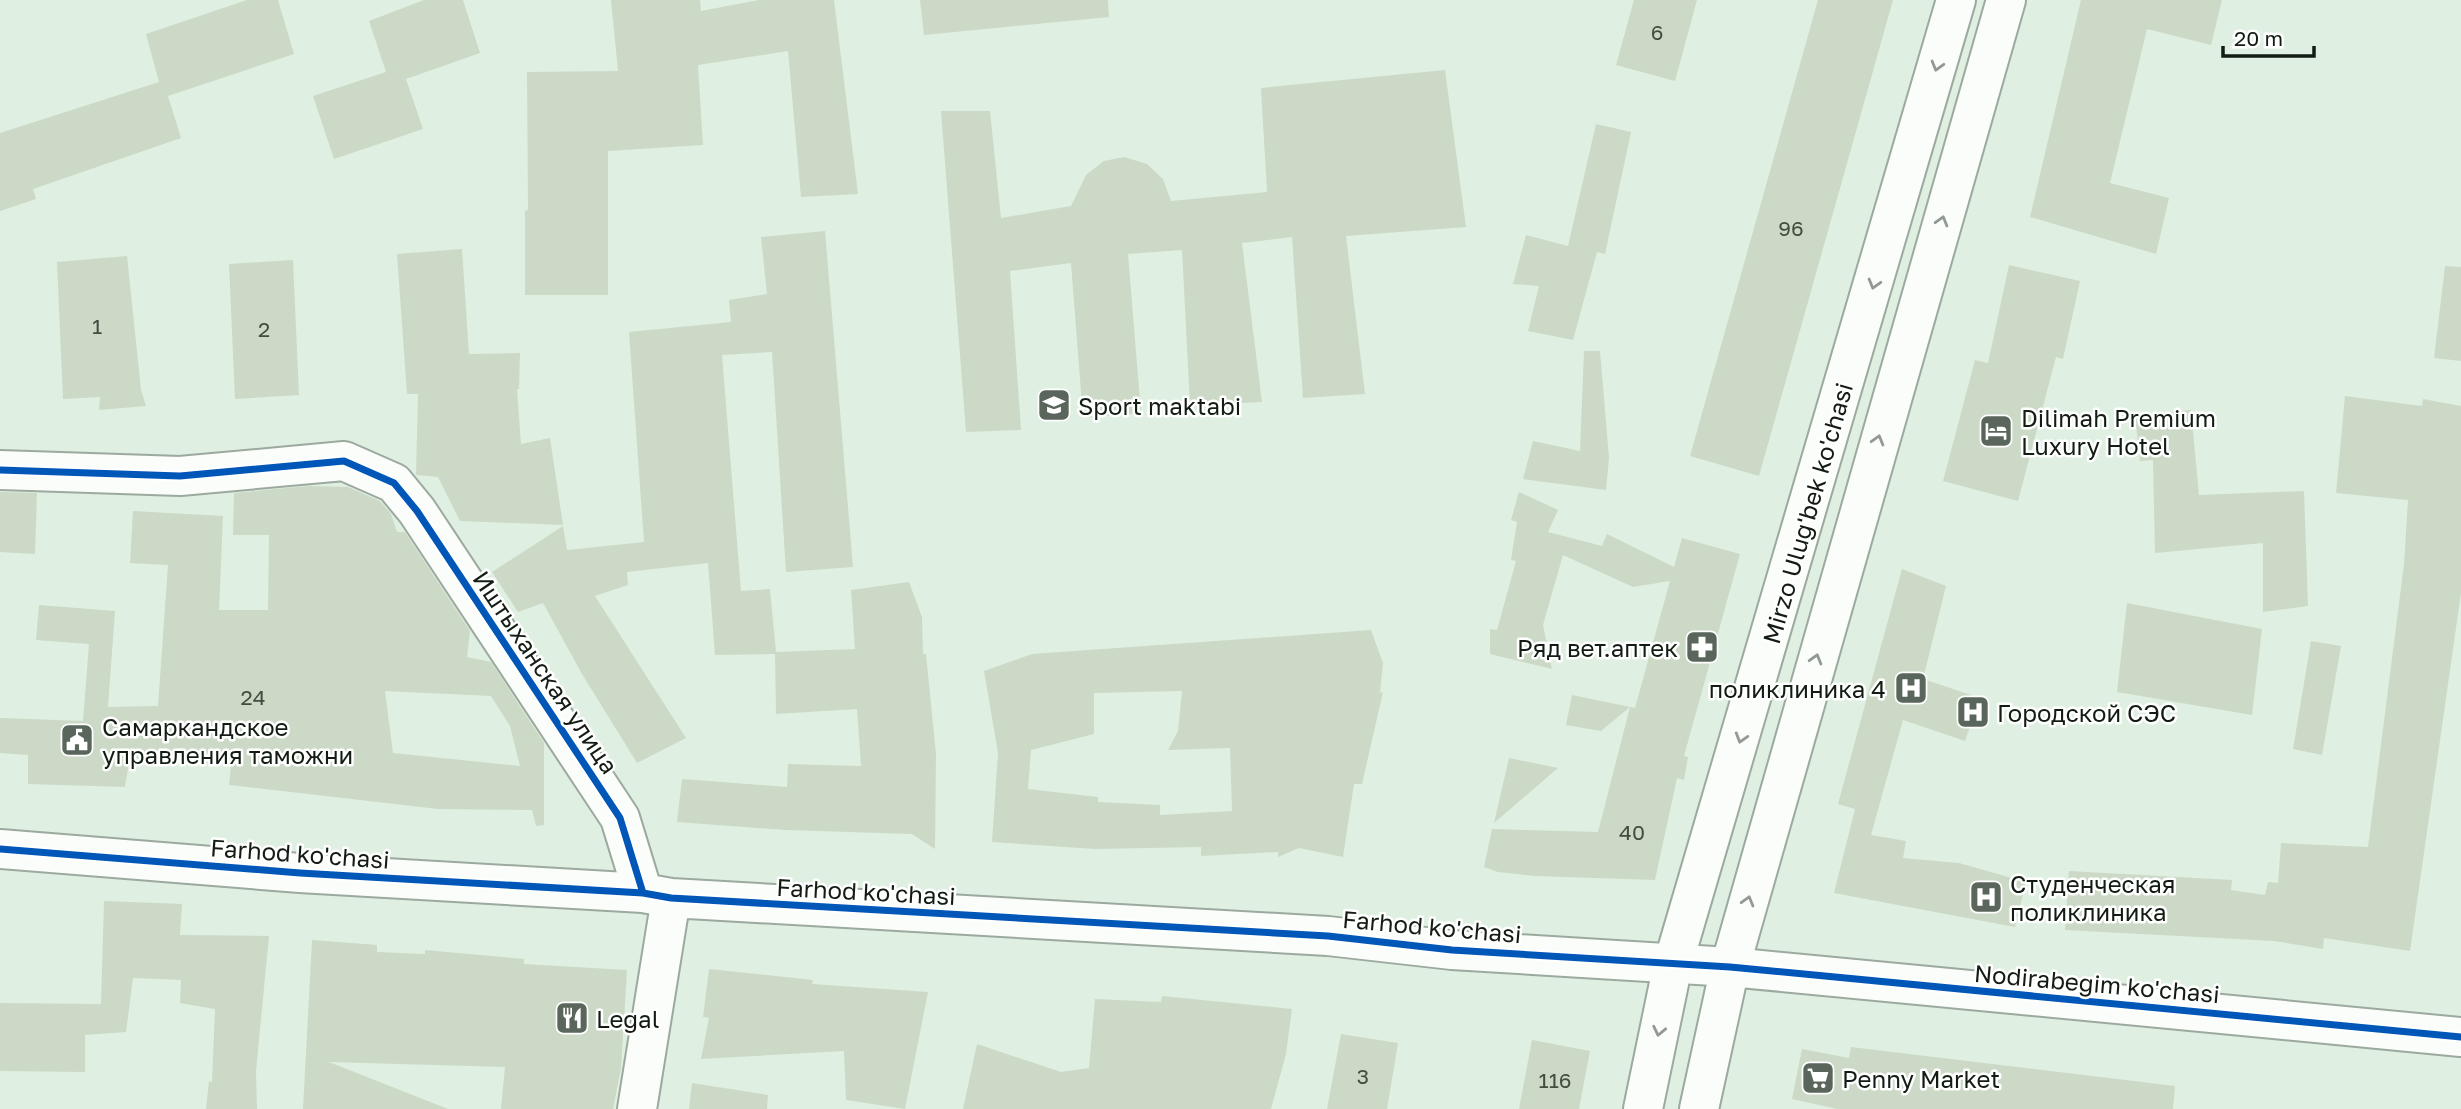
<svg xmlns="http://www.w3.org/2000/svg" width="2461" height="1109" viewBox="0 0 2461 1109" font-family="'Golos Text',sans-serif">
	<style>
		.building { fill: #ccd9c6; fill-rule: evenodd }
		.lines { fill: none; stroke-linecap: round; stroke-linejoin: round }
		.minor-casing { stroke: #9ca99e; stroke-width: 42 }
		.major-casing { stroke: #9ca99e; stroke-width: 42 }
		.minor { stroke: #fafdfa; stroke-width: 38 }
		.major { stroke: #fafdfa; stroke-width: 38 }
		.cycleway-casing { stroke: #fff; stroke-width: 11 }
		.cycleway { stroke: #0057b8; stroke-width: 7 }
		.oneway { stroke: #929892 }
		.labels { text-anchor: middle; dominant-baseline: central; stroke-width: 5; stroke-linejoin: round; paint-order: stroke }
		.number-label { font-size: 21px; fill: #424c41 }
		.poi-label { font-size: 24px; fill: #121c13; stroke: #fff; text-anchor: start }
		.street-label { font-size: 24px; fill: #121c13; stroke: #fff }
	</style>
	<rect width="100%" height="100%" fill="#dfefe1"/>
	<path class="building" d="M247 0H278L294 54 168 96 181 138 33 189 36 199 0 211V133L159 82 146 34Z
		M424 0H463L480 53 406 79 423 129 334 159 313 96 386 72 369 21Z
		M611 0H700L701 11 759 0H834L858 194 801 197 788 51 698 65 703 145 608 151V295H525V211L528 210 527 72 618 71Z
		M920 0H1108L1109 17 924 35Z
		M1634 0H1697L1675 81 1616 65Z
		M1818 0H1893L1759 476 1690 456Z
		M2081 0H2222L2211 45 2147 29 2110 183 2169 198 2156 254 2030 217Z
		M1445 70 1466 227 1346 236 1365 394 1303 398 1292 237 1242 243 1262 402 1190 405 1182 250 1128 254 1141 413 1083 418 1071 263 1010 271 1021 430 966 432 941 111H990L1001 218 1071 206 1086 175 1104 161 1124 157 1147 164 1163 179 1171 201 1267 192 1261 88Z
		M1596 124 1631 132 1605 254 1597 252 1573 340 1528 331 1539 286 1513 284 1526 235 1568 246Z
		M825 231 853 567 786 572 772 352 722 355 741 591 770 589 776 652 855 649 851 590 909 582 922 617 923 654H926L936 754 935 849 912 834 785 830 677 822 682 779 787 787 788 764 861 766 857 709 776 714 775 654 715 655 708 563 627 572 628 585 595 596 686 738 637 763 582 674 543 603 518 612 492 572 563 526 567 550 644 542 629 332 731 322 729 300 767 294 761 237Z
		M462 249 469 354 520 353 519 389H517L521 444 550 438 563 525 460 521 438 477 416 475 418 394H407L397 254Z
		M127 256 141 390 146 406 99 410 100 397 63 399 57 262Z
		M293 260 299 395 235 399 229 264Z
		M2009 265 2080 281 2063 359 2056 357 2018 501 1943 481 1975 360 1988 363Z
		M2445 266 2461 267V361L2434 358Z
		M1584 351H1600L1609 458 1606 490 1523 479 1533 441 1580 451Z
		M2345 396 2422 406 2423 399 2461 406V593L2410 951 2324 938 2323 949 2274 941 2065 930 2069 871 2232 880 2231 890 2265 895 2268 882 2278 883 2281 843 2368 847 2404 564 2408 500 2336 493Z
		M2191 410 2199 495 2304 491 2308 606 2263 612V543L2155 553 2153 460 2140 461 2135 415Z
		M308 486 348 487 380 501 391 514 397 532H405L470 631 467 657 491 662 544 743V825L536 826 532 810 438 809 229 785 231 765 130 757 125 787 28 784V755L0 753V718L83 721 89 644 36 640 39 605 115 611 108 707 158 706 168 565 130 563 133 511 223 516 219 610H268L269 535H233L234 493ZM385 691 491 696 510 726 520 766 393 753Z
		M0 492 37 493 35 554 0 552Z
		M1519 492 1558 510 1548 532 1602 546 1607 534 1674 567 1682 538 1740 554 1684 756 1688 757 1684 780 1677 778 1655 880 1535 876 1498 872 1484 867 1492 829 1598 832 1630 707 1601 731 1566 725 1572 695 1635 708 1670 581 1633 587 1563 555 1543 625 1552 669 1490 654V629L1497 630 1516 561 1511 560 1517 522 1511 520Z
		M1902 569 1946 586 1923 679 1980 698 1965 741 1903 720 1871 835 1906 841 1903 858 1959 863 2026 882 2015 927 1834 893 1855 809 1838 804Z
		M2127 603 2262 629 2252 715 2117 692Z
		M1371 630 1383 663 1380 693 1383 692 1362 784H1354L1343 857 1299 848 1278 857V852L1201 856V847L1095 849 992 842 998 753 984 671 1032 654ZM1182 691 1178 731 1168 750 1230 748 1232 811 1160 815V805L1098 802V797L1028 789 1031 750 1094 734V693Z
		M2311 641 2341 646 2322 755 2293 749Z
		M1509 758 1558 768 1494 823Z
		M104 901 182 904 180 935 269 936 256 1071 257 1109H206L209 1081 212 1082 215 1009 180 1003 181 980 133 978 126 1032 85 1035V1072L0 1071V1003L101 1004Z
		M312 940 377 945V952L425 954V950L524 959V964L627 970 621 1068 613 1109H501L505 1067 329 1062 448 1109H303Z
		M709 969 813 980 812 984 928 992 905 1109 846 1100 844 1051 701 1059 709 1018 703 1017Z
		M1162 996 1292 1009 1286 1054 1271 1109H963L977 1044 1061 1072 1089 1068 1095 999 1161 1002Z
		M1341 1034 1398 1043 1387 1109H1327Z
		M1532 1040 1590 1051 1579 1109H1519Z
		M1851 1047 2175 1086 2173 1109H1837L1792 1099 1802 1049 1849 1058Z
		M692 1083 768 1095 767 1109H689Z"/>
	<g class="lines">
		<defs>
			<path id="minor" d="M0 470 180 476 344 461 394 483 417 511 620 818 643 893
				M0 849 300 873 643 893 671 898 1328 936 1452 950 1730 967 2461 1037
				M637 1109 671 898"/>
			<path id="major" d="M1643 1109 1673 964 1956 0
				M1699 1109 1730 967 2006 0"/>
		</defs>
		<use href="#minor" class="minor-casing"/>
		<use href="#major" class="major-casing"/>
		<use href="#minor" class="minor"/>
		<use href="#major" class="major"/>
		<defs>
			<path id="cycleway" d="M0 470 180 476 344 461 394 483 417 511 620 818 643 893
				M0 849 300 873 643 893 671 898 1328 936 1452 950 1730 967 2461 1037"/>
		</defs>
		<use href="#cycleway" class="cycleway-casing"/>
		<use href="#cycleway" class="cycleway"/>
	</g>
	<defs><path id="oneway-chevron" d="M-2-3.5L2.5 0L-2 3.5" fill="none" stroke-width="1.6" stroke-linecap="round" stroke-linejoin="round" transform="scale(1.75)"/></defs>
	<g class="oneway">
		<use href="#oneway-chevron" transform="translate(1937 66) rotate(106)"/>
		<use href="#oneway-chevron" transform="translate(1942 221) rotate(-74)"/>
		<use href="#oneway-chevron" transform="translate(1874 284) rotate(106)"/>
		<use href="#oneway-chevron" transform="translate(1878 440) rotate(-74)"/>
		<use href="#oneway-chevron" transform="translate(1816 659) rotate(-74)"/>
		<use href="#oneway-chevron" transform="translate(1741 738) rotate(107)"/>
		<use href="#oneway-chevron" transform="translate(1748 901) rotate(-74)"/>
		<use href="#oneway-chevron" transform="translate(1659 1031) rotate(102)"/>
	</g>
	<defs>
		<symbol id="school-square" viewBox="-11 -11 22 22"><rect x="-9" y="-9" width="18" height="18" rx="4" fill="#5a665b" stroke="#fff"/><path d="M0-5L7-2L0 1L-7-2ZM-4 1L0 2.5L4 1V4Q0 6-4 4Z" fill="#fff"/></symbol>
		<symbol id="hotel-square" viewBox="-11 -11 22 22"><rect x="-9" y="-9" width="18" height="18" rx="4" fill="#5a665b" stroke="#fff"/><path d="M-6-4.5h1.5V1H6V5H4.5V3h-9V5H-6ZM-4 0a1.8 1.8 0 1 1 3.6 0ZM.5 0V-2.5h3Q6-2.5 6 0Z" fill="#fff"/></symbol>
		<symbol id="pharmacy-square" viewBox="-11 -11 22 22"><rect x="-9" y="-9" width="18" height="18" rx="4" fill="#5a665b" stroke="#fff"/><path d="M-2-6h4v4h4v4h-4v4h-4v-4h-4v-4h4Z" fill="#fff"/></symbol>
		<symbol id="hospital-square" viewBox="-11 -11 22 22"><rect x="-9" y="-9" width="18" height="18" rx="4" fill="#5a665b" stroke="#fff"/><path d="M-5-5h3v3.5h4V-5h3V5h-3V1.5h-4V5h-3Z" fill="#fff"/></symbol>
		<symbol id="civic-square" viewBox="-11 -11 22 22"><rect x="-9" y="-9" width="18" height="18" rx="4" fill="#5a665b" stroke="#fff"/><path d="M-.6-6.5H3V-4.5H.6V-3L4-1V1h2V6H-6V1h2V-1L-.6-3ZM-1.2 2.5V6h2.4V2.5Z" fill="#fff"/></symbol>
		<symbol id="restaurant-square" viewBox="-11 -11 22 22"><rect x="-9" y="-9" width="18" height="18" rx="4" fill="#5a665b" stroke="#fff"/><path d="M-5-6h1v4h1v-4h1v4h1v-4h1v5L-1.5 .5V6h-2V.5L-5-1ZM5-6V6H3V1.5H1.5Q1.5-4 5-6Z" fill="#fff"/></symbol>
		<symbol id="supermarket-square" viewBox="-11 -11 22 22"><rect x="-9" y="-9" width="18" height="18" rx="4" fill="#5a665b" stroke="#fff"/><path d="M-6-5.5h2.5l.6 2H6L4.5 2H-2.5L-4.4-4H-6ZM-1.5 3.2a1.3 1.3 0 1 0 .1 0ZM3 3.2a1.3 1.3 0 1 0 .1 0Z" fill="#fff"/></symbol>
	</defs>
	<g fill-rule="evenodd">
		<use href="#school-square" x="1035" y="386" width="38" height="38"/>
		<use href="#hotel-square" x="1977" y="412" width="38" height="38"/>
		<use href="#pharmacy-square" x="1683" y="628" width="38" height="38"/>
		<use href="#hospital-square" x="1892" y="669" width="38" height="38"/>
		<use href="#hospital-square" x="1954" y="693" width="38" height="38"/>
		<use href="#civic-square" x="58" y="721" width="38" height="38"/>
		<use href="#hospital-square" x="1967" y="878" width="38" height="38"/>
		<use href="#restaurant-square" x="553" y="999" width="38" height="38"/>
		<use href="#supermarket-square" x="1799" y="1059" width="38" height="38"/>
	</g>
	<g class="labels">
		<g class="number-label">
			<text x="1657" y="32">6</text>
			<text x="1791" y="228">96</text>
			<text x="97" y="326">1</text>
			<text x="264" y="329">2</text>
			<text x="253" y="697">24</text>
			<text x="1632" y="832">40</text>
			<text x="1363" y="1076">3</text>
			<text x="1555" y="1080">116</text>
		</g>
		<g class="poi-label">
			<text x="1078" y="405">Sport maktabi</text>
			<text x="2021" y="417">Dilimah Premium<tspan x="2021" dy="28">Luxury Hotel</tspan></text>
			<text x="1678" y="647" text-anchor="end">Ряд вет.аптек</text>
			<text x="1886" y="688" text-anchor="end">поликлиника 4</text>
			<text x="1997" y="712">Городской СЭС</text>
			<text x="102" y="726">Самаркандское<tspan x="102" dy="28">управления таможни</tspan></text>
			<text x="2010" y="883">Студенческая<tspan x="2010" dy="28">поликлиника</tspan></text>
			<text x="596" y="1018">Legal</text>
			<text x="1842" y="1078">Penny Market</text>
		</g>
		<g class="street-label">
			<text transform="translate(1807 513) rotate(-74)">Mirzo Ulug'bek ko'chasi</text>
			<text transform="translate(546 672) rotate(56)">Иштыханская улица</text>
			<text transform="translate(300 853) rotate(4)">Farhod ko'chasi</text>
			<text transform="translate(866 891) rotate(3)">Farhod ko'chasi</text>
			<text transform="translate(1432 926) rotate(5)">Farhod ko'chasi</text>
			<text transform="translate(2097 983) rotate(5)">Nodirabegim ko'chasi</text>
		</g>
	</g>
	<path d="M2223 46v10h91v-10" fill="none" stroke="#121c13" stroke-width="3.5"/>
	<text x="2234" y="46" font-size="21" fill="#121c13" stroke="#ffffff" stroke-width="5" paint-order="stroke">20 m</text>
</svg>
